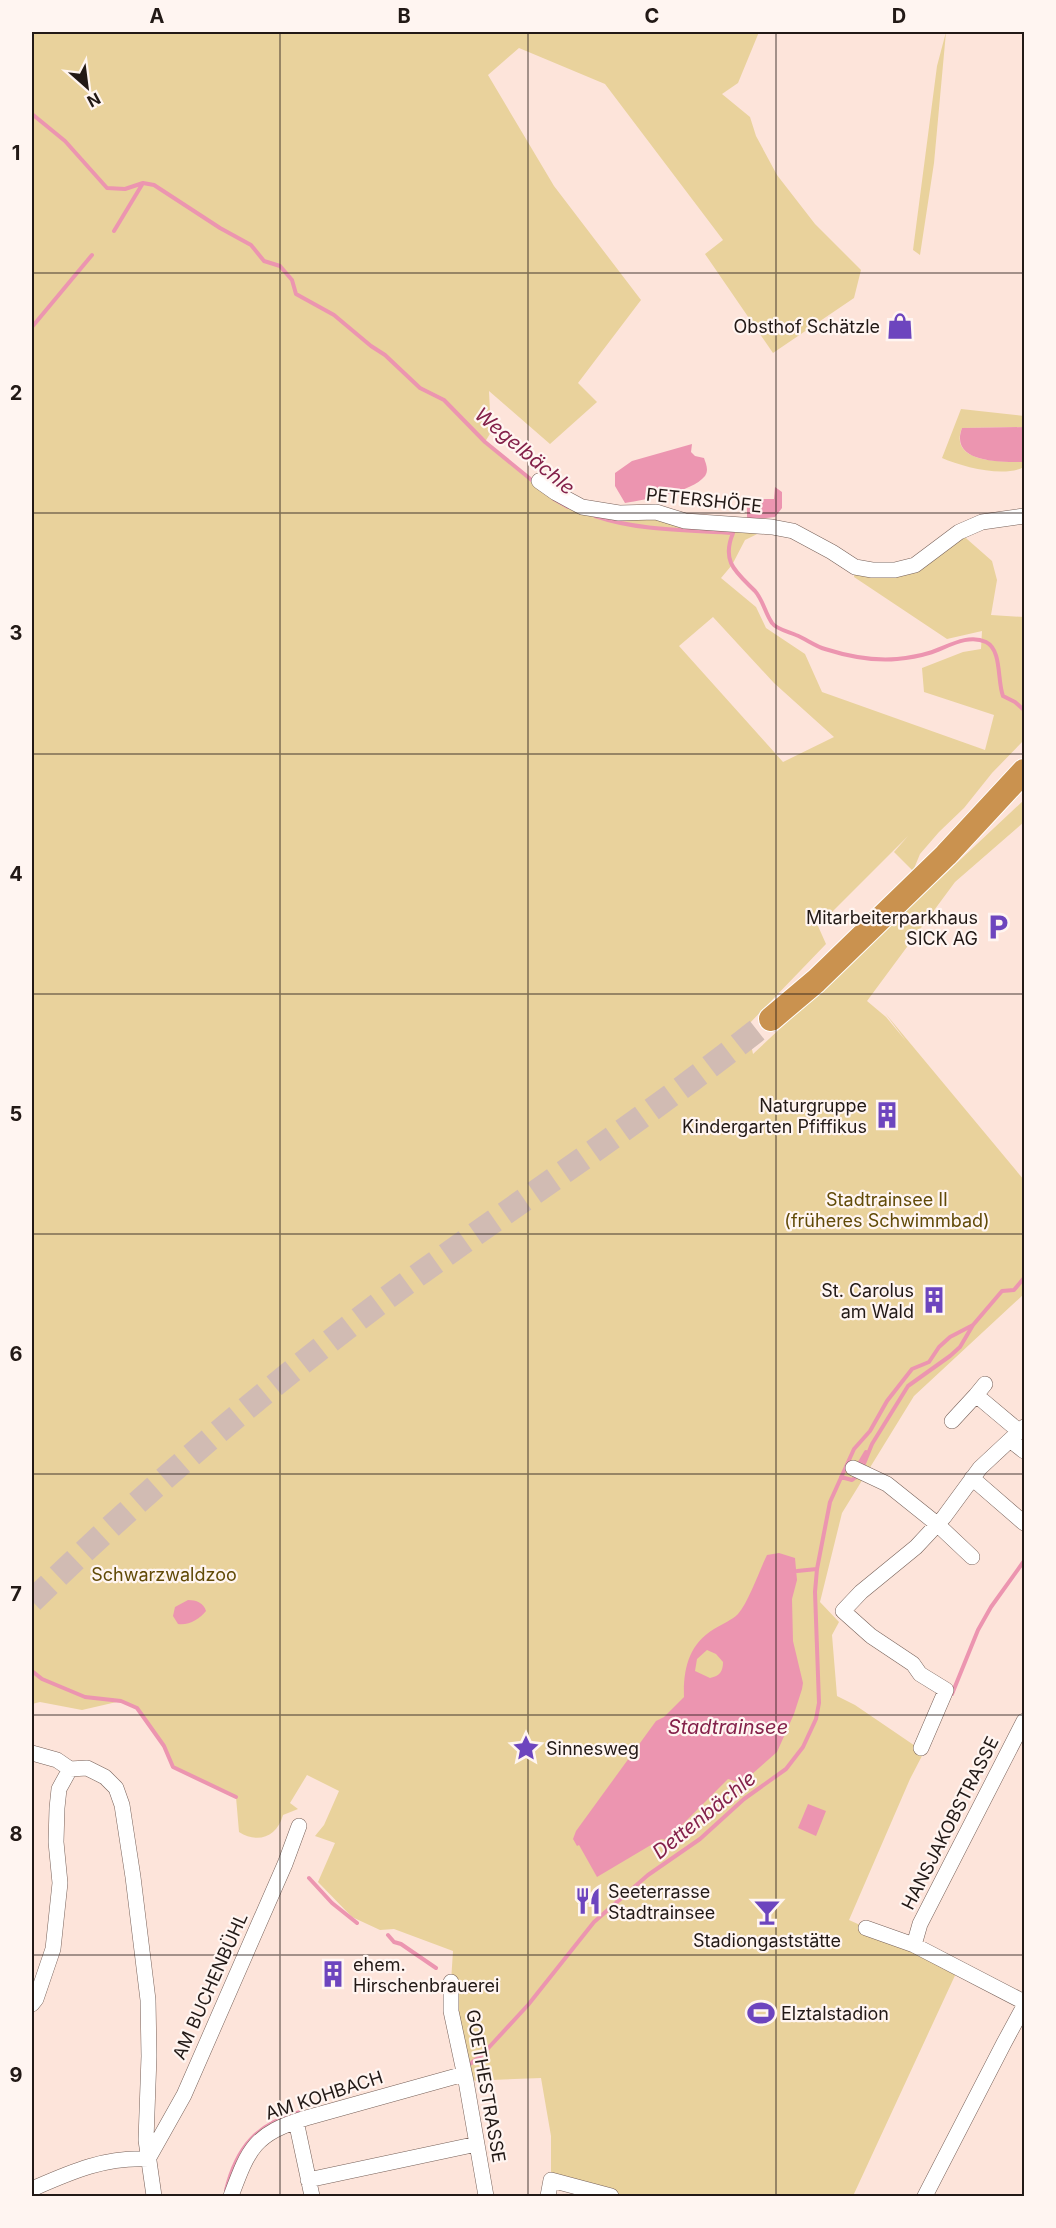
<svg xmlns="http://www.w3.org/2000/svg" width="1056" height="2228" viewBox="0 0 1056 2228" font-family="Inter,sans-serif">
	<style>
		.green { fill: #e9d29c; fill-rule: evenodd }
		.water { fill: #ec95b0; fill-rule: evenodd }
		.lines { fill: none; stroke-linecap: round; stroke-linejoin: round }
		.stream { stroke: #ec95b0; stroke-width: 4 }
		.trunk-tunnel { stroke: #d1bbb3; stroke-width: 24; stroke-dasharray: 24 12; stroke-linecap: butt }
		.minor-casing { stroke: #776159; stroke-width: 16 }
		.trunk-casing { stroke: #fff; stroke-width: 26 }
		.minor { stroke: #fff; stroke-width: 15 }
		.trunk { stroke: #ca924f; stroke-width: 24 }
		.grid { fill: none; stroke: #221916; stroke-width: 1.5; stroke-opacity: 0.55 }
		.labels { text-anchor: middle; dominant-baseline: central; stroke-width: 4.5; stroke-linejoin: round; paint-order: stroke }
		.poi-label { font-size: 18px; fill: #221916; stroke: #fff5f1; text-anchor: end }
		.street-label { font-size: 18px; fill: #221916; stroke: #fff5f1 }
		.park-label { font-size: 18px; fill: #614a07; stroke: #fff5f1 }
		.water-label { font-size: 20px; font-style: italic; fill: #84214a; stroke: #fff5f1 }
		.neatline { fill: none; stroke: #221916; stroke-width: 2 }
		.grid-label { font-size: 20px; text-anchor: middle; font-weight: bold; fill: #221916 }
	</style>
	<rect width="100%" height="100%" fill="#fde4da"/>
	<path class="green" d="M32 32H759L738 83 722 94 750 117 756 136 777 175 815 224 861 270 854 298 773 353 705 254 723 240 605 84 519 48 488 75 554 186 641 300 578 383 597 402 550 444 489 391 491 432 485 442 533 481 573 503 772 527 745 540 732 565 721 578 756 607 766 628 805 654 822 692 985 750 994 715 924 692 922 668 963 652 981 649 982 631 947 639 854 577 855 567 895 570 959 532 992 561 997 580 991 615 1024 617V740L992 773 964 808 939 832 920 854 913 871 894 852 908 836 818 926 826 944 747 1026 753 1054 1024 800V822L955 882 867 1001 886 1017 906 1041 885 1013 1024 1180V1294L914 1396 842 1513 820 1602 839 1622 832 1635 837 1696 855 1705 924 1752 910 1779 849 1920 958 1969 853 2196H611L551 2180V2136L541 2078 466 2081 451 1982 453 1951 394 1929 380 1930 352 1917 318 1882 335 1843 315 1836 324 1825 339 1791 307 1775 290 1803 298 1809 283 1815C277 1837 258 1844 239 1832L236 1797 173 1767 164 1746 137 1708 121 1701 82 1710 40 1702 32 1704ZM713 617 774 683 834 737 783 762 679 646Z
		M946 32 934 163 920 255 913 250 937 66Z
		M961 409 1024 416V427L962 428C948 463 1001 462 1024 462V467C1004 478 963 467 942 458Z"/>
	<path class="water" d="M1024 427V462C1001 462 949 463 962 428Z
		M692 444 691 452 695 456 704 458C706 464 709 470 705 476 691 493 646 499 625 503L615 486V473L632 461Z
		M775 487 782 492V508L775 517 747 520V499H774Z
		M779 1553 795 1558 797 1580 792 1599 793 1641 803 1683 802 1689 794 1714 777 1752 742 1783 728 1779 667 1840 661 1839 597 1877 579 1845 577 1846 573 1839 576 1831 656 1721 664 1717 684 1697C683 1669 689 1644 714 1629 722 1624 732 1620 738 1614 749 1601 759 1571 767 1555ZM707 1650 716 1654 723 1662C723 1671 720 1676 710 1678L695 1671 697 1659Z
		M188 1600C196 1600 204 1603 206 1611 200 1619 188 1626 178 1624L173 1616 175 1607Z
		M808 1804 826 1811 816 1836 798 1828Z"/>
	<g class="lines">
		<path class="stream" d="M32 114 65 141 107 188 125 189 143 183 154 185 220 228 251 245 264 261 280 266 292 280 296 294 334 315 371 346 385 355 420 388 444 400 485 442 534 482
			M114 231 143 183
			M32 327 92 255
			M554 499 568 507
			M595 516C639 531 687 530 733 533 721 562 736 572 755 591 763 600 765 613 772 623 776 629 789 632 796 635 806 639 815 646 825 649 847 656 874 661 897 659 907 658 919 656 929 653 946 648 967 633 986 642 1002 650 997 680 1003 696L1015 702 1024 710
			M859 1464 866 1452
			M863 1466 872 1444 908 1386 950 1356 960 1347 973 1325
			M841 1477 852 1480 856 1477
			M797 1571 817 1569
			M32 1671 42 1679 85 1697 121 1701 137 1708 164 1746 173 1767 236 1797
			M952 1694 978 1630 991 1607 1024 1561
			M309 1878 332 1903 357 1923
			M388 1935 394 1942 401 1944 436 1968
			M467 2066 481 2056 528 2005 594 1922 648 1875 700 1839 744 1799 786 1769 803 1747 816 1719 819 1703 815 1592 817 1569 830 1502 854 1449 870 1431 887 1401 912 1369 929 1362 939 1347 950 1337 973 1325 1002 1291 1014 1290 1024 1278
			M226 2190C237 2146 257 2124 300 2112"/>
		<path class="trunk-tunnel" d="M32 1601C154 1483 284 1372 422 1272 539 1188 659 1109 771 1019"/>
		<defs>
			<path id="minor" d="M539 481 556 493 582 507 619 513 656 512 685 521 772 527 793 531 832 552 855 567 872 570H895L915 565 959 532 982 522 1024 516
				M985 1384 976 1395 1020 1432
				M952 1421 976 1395
				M1010 1440 1024 1451
				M853 1468 887 1484 937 1524 972 1557
				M972 1478 1024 1523
				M921 1748 946 1690 920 1674 913 1664 871 1636 843 1611 861 1592 916 1547 944 1517 980 1468 1024 1427
				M32 1753 57 1760 70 1769
				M866 1928 914 1945 1024 2002
				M914 1945 920 1924 1024 1721
				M451 1982V2011L466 2081 486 2196
				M32 2004 36 1999 53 1949 60 1883 56 1842 57 1808 59 1789 70 1769 87 1768 105 1777 116 1788 122 1805 133 1877 148 2000 149 2056 146 2140 154 2196
				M296 2121 312 2196
				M148 2159 184 2095 285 1864 299 1826
				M308 2180 477 2144
				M32 2189C71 2172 104 2157 148 2159
				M231 2196C249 2148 254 2134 306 2118L464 2074
				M548 2196 551 2180 611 2196
				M925 2196 1004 2043 1024 2006"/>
			<path id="trunk" d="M771 1019 816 981 946 855 1024 771"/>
		</defs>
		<use href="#minor" class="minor-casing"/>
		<use href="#trunk" class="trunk-casing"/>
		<use href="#minor" class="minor"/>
		<use href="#trunk" class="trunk"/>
	</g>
	<path class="grid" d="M280 32V2196M528 32V2196M776 32V2196M32 273H1024M32 513H1024M32 754H1024M32 994H1024M32 1234H1024M32 1474H1024M32 1715H1024M32 1955H1024"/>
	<defs>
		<symbol id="shop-bare" viewBox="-9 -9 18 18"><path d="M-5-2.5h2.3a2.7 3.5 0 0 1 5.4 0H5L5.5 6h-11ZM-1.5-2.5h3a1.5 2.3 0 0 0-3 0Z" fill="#6d45be" stroke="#fff5f1" stroke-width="2.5" paint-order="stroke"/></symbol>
		<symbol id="parking-bare" viewBox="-9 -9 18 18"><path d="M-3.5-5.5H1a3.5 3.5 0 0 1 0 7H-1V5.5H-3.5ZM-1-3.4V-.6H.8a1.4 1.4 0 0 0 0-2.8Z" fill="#6d45be" stroke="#fff5f1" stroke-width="2.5" paint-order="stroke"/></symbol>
		<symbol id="building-bare" viewBox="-9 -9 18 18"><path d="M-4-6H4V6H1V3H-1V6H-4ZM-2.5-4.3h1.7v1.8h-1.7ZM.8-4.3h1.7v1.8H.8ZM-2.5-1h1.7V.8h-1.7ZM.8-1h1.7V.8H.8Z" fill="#6d45be" stroke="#fff5f1" stroke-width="2.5" paint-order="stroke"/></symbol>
		<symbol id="sight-bare" viewBox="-9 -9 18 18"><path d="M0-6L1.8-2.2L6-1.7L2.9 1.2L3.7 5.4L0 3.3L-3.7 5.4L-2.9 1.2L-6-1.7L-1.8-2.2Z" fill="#6d45be" stroke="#fff5f1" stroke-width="2.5" paint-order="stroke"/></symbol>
		<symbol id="restaurant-bare" viewBox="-9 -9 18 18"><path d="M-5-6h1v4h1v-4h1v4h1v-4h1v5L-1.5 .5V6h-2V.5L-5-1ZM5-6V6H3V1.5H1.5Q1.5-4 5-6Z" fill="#6d45be" stroke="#fff5f1" stroke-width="2.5" paint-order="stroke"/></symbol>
		<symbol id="bar-bare" viewBox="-9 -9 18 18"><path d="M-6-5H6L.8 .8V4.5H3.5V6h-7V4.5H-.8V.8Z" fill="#6d45be" stroke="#fff5f1" stroke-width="2.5" paint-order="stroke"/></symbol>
		<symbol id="stadium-bare" viewBox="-9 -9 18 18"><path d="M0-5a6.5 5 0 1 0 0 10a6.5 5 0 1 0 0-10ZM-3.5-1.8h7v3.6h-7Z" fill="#6d45be" stroke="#fff5f1" stroke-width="2.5" paint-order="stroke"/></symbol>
	</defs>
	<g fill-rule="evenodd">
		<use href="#shop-bare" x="881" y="307" width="38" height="38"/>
		<use href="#parking-bare" x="979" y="908" width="38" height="38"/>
		<use href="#building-bare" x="868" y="1096" width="38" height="38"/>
		<use href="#building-bare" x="915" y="1281" width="38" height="38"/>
		<use href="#sight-bare" x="507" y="1729" width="38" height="38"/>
		<use href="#restaurant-bare" x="569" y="1882" width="38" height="38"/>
		<use href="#bar-bare" x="748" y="1893" width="38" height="38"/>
		<use href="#building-bare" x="314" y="1955" width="38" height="38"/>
		<use href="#stadium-bare" x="742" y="1994" width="38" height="38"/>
	</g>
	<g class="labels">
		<g class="poi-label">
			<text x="880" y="326">Obsthof Schätzle</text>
			<text x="978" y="917">Mitarbeiterparkhaus<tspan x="978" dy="21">SICK AG</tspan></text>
			<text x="867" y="1105">Naturgruppe<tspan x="867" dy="21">Kindergarten Pfiffikus</tspan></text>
			<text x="914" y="1290">St. Carolus<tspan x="914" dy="21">am Wald</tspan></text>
			<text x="546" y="1748" text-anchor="start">Sinnesweg</text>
			<text x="608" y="1891" text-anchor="start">Seeterrasse<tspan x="608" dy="21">Stadtrainsee</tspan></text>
			<text x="767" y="1940" text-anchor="middle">Stadiongaststätte</text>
			<text x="353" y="1964" text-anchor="start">ehem.<tspan x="353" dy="21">Hirschenbrauerei</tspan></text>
			<text x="781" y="2013" text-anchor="start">Elztalstadion</text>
		</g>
		<g class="street-label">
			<text transform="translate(704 500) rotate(6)">PETERSHÖFE</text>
			<text transform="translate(950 1823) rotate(-63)">HANSJAKOBSTRASSE</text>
			<text transform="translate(210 1986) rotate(-66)">AM BUCHENBÜHL</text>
			<text transform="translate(486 2086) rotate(80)">GOETHESTRASSE</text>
			<text transform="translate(324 2095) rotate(-18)">AM KOHBACH</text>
		</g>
		<g class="park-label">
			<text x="887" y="1199">Stadtrainsee II<tspan x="887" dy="21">(früheres Schwimmbad)</tspan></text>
			<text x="164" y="1574">Schwarzwaldzoo</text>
		</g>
		<g class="water-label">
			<text transform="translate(525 451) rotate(40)">Wegelbächle</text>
			<text x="728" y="1727">Stadtrainsee</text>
			<text transform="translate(704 1815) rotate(-39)">Dettenbächle</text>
		</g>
	</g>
	<rect width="1056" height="2228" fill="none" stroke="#fff5f1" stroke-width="66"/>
	<g transform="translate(87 87) rotate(152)" stroke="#fff5f1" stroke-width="4.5" paint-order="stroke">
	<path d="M0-4.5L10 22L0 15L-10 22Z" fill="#221916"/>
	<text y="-9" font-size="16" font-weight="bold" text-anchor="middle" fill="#221916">N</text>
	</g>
	<rect x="33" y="33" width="990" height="2162" class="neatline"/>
	<g class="grid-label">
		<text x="157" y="23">A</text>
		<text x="404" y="23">B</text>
		<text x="652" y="23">C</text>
		<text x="899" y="23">D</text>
		<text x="16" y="160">1</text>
		<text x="16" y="400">2</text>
		<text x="16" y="640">3</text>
		<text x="16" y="881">4</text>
		<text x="16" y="1121">5</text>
		<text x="16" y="1361">6</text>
		<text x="16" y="1601">7</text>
		<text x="16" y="1841">8</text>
		<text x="16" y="2082">9</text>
	</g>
</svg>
